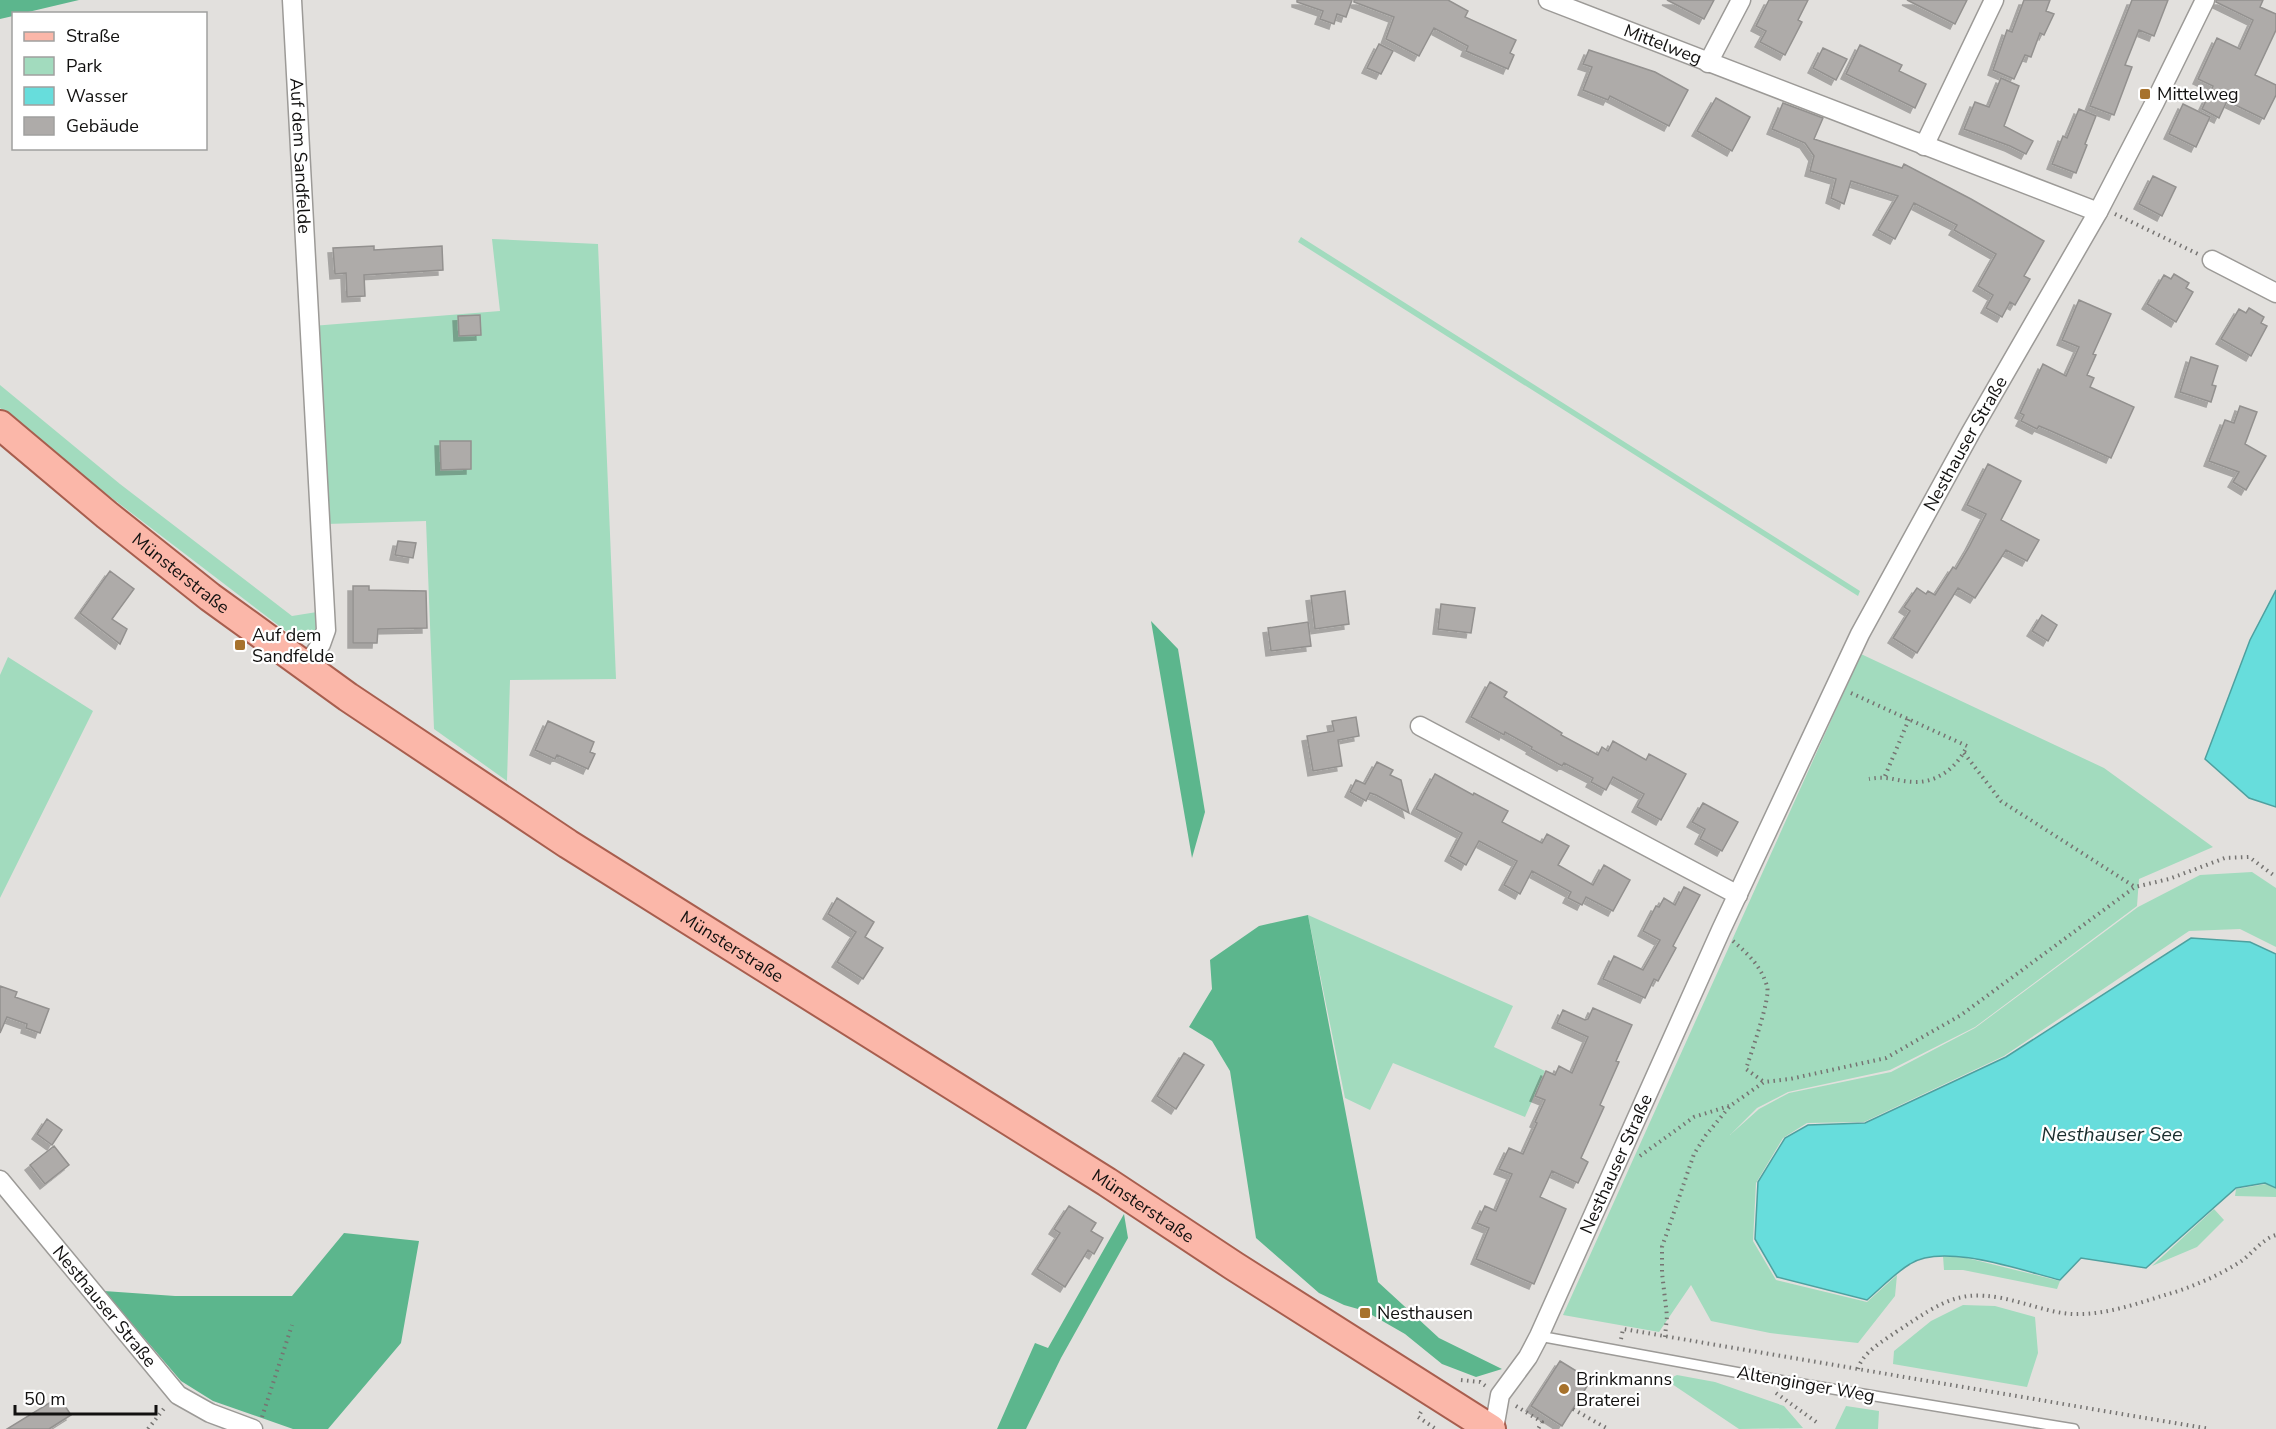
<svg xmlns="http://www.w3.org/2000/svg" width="2276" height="1429" viewBox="0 0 2276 1429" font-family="'Nunito Sans',sans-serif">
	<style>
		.green { fill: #a2dbbe }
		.forest { fill: #5cb68d }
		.water { fill: #67dddc; stroke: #4ea09f; stroke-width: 1.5 }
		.building { fill: #aeaba9; stroke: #93918f; stroke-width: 1.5; filter: url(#shadow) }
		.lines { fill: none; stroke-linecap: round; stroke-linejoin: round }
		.lane-casing { stroke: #9c9a97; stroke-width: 12 }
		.street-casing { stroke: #9c9a97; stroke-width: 21 }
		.primary-casing { stroke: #a85e4e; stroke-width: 32 }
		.path { stroke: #767472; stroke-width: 4; stroke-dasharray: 1.5 4.5; stroke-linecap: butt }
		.lane { stroke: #fff; stroke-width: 9 }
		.street { stroke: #fff; stroke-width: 18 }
		.primary { stroke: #fbb7a9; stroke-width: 28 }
		.poi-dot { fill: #a7722c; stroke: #fff; stroke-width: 2 }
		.labels { text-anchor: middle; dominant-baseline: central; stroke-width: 4.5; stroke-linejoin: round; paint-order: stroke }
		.street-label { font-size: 18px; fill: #121110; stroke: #fff }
		.poi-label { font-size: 18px; fill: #121110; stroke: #fff; text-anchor: start }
		.water-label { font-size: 20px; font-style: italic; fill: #192e2e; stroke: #fff }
	</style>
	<defs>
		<filter id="shadow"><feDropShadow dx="-5" dy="5" stdDeviation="0" flood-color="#0004"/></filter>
	</defs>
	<rect width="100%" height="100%" fill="#e2e0dd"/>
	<path class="green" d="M1301 237 1860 591 1858 596 1298 242Z
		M492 239 598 244 616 679 510 680 507 781 434 729 426 521 326 524 312 326 500 311Z
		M0 385 120 484 292 616 317 612 316 633 306 641 295 638 66 463 0 408Z
		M1861 654 2104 768 2213 847 2139 879 2137 906 1975 1027 1890 1070 1788 1092 1757 1108 1730 1135 1759 1109 1789 1093 1891 1072 1975 1028 2138 907 2200 875 2252 872 2276 888V947L2240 929 2189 931 2004 1056 1864 1122 1807 1123 1783 1138 1756 1183 1753 1241 1776 1280 1867 1302 1897 1275 1895 1296 1858 1343 1770 1333 1711 1321 1691 1285 1659 1332 1563 1315Z
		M8 657 93 711 0 898V675Z
		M1308 915 1513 1006 1494 1047 1545 1071 1525 1117 1393 1063 1370 1110 1345 1098Z
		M2266 1184 2276 1188V1197L2235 1196 2236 1189Z
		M2214 1209 2224 1220 2197 1247 2152 1266Z
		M1943 1256 1967 1258 2060 1281 2057 1289 1963 1270H1944Z
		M1963 1305 1995 1306 2035 1317 2038 1353 2027 1387 1893 1364 1894 1351 1931 1321Z
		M1677 1375 1715 1382 1784 1406 1803 1428 1739 1429 1666 1380Z
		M1846 1406 1879 1411 1878 1429H1835Z"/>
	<path class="forest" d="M0 0H79L24 13 14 14 13 16 0 19Z
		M1151 621 1178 649 1205 812 1192 858Z
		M1308 915 1378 1282 1439 1338 1502 1369 1476 1377 1442 1364 1405 1334 1365 1311 1344 1305 1319 1293 1256 1238 1230 1071 1212 1041 1189 1027 1212 989 1210 960 1259 926Z
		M1124 1214 1128 1238 1061 1358 1026 1429H997L1035 1343 1048 1348Z
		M344 1233 419 1241 401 1343 328 1429H293L213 1401 181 1381 104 1291 175 1296H292Z"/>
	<path class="water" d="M2276 590V807L2249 798 2205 759 2250 640Z
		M2191 938 2250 942 2276 954V1188L2265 1183 2236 1188 2146 1268 2081 1258 2060 1280C2023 1271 1943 1242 1910 1264 1895 1273 1881 1288 1867 1300L1777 1277 1755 1239 1758 1182 1785 1138 1808 1125 1865 1123 2006 1057Z"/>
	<path class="building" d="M1297 0H1352L1346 17 1337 14 1334 24 1320 19 1323 11 1297 2Z
		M1354 0H1448L1468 11 1465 17 1516 40 1510 53 1514 55 1508 69 1466 51 1468 46 1434 28 1419 56 1386 39 1394 17 1354 2Z
		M1667 0H1714L1704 19Z
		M1769 0H1808L1798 20 1802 22 1785 55 1760 42 1766 31 1756 26Z
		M1907 0H1967L1955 24Z
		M2024 0H2050L2046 11 2054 14 2044 35 2040 33 2031 57 2025 55 2014 79 1993 70 2007 30 2012 32Z
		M2132 0H2168L2154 36 2139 30 2125 65 2132 67 2114 115 2090 106Z
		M2216 0H2263L2260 7 2276 14V30L2255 75 2276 85V95L2264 119 2227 101 2219 118 2202 109 2213 86 2198 79 2217 38 2240 49 2253 20 2216 2Z
		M1379 44 1393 51 1381 74 1367 68Z
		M1860 45 1902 65 1899 71 1926 84 1915 108 1846 74Z
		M1823 48 1847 59 1836 80 1813 68Z
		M1589 50 1655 72 1688 90 1669 126 1610 96 1608 100 1583 90 1592 67 1583 64Z
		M2001 78 2019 86 2004 126 2033 141 2026 154 2010 146 1964 129 1975 102 1989 107Z
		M1716 98 1750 117 1732 151 1697 131Z
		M1783 103 1823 118 1814 139 1902 168 1904 164 1971 199 2044 241 2024 276 2030 279 2015 305 2010 302 2002 317 1986 308 1993 295 1978 286 1996 254 1954 230 1957 225 1914 203 1895 239 1878 230 1898 196 1851 181 1844 204 1831 198 1836 179 1810 171 1814 156 1805 143 1772 129Z
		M2183 104 2210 117 2196 147 2169 134Z
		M2079 109 2096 116 2085 144 2087 145 2076 173 2052 164 2063 136 2067 138Z
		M2153 176 2176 187 2162 216 2139 204Z
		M374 246V250L442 246 443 270 364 275 365 296 347 297 346 273 335 274 333 248Z
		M2174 274 2189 283 2186 288 2193 292 2176 322 2147 304 2164 275 2171 279Z
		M2079 300 2111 314 2093 354 2096 355 2087 375 2094 378 2090 387 2134 407 2111 458 2051 431 2039 426 2037 429 2021 421 2024 415 2020 413 2043 364 2066 376 2079 347 2062 340Z
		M2249 308 2264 317 2261 323 2267 326 2251 356 2221 339 2239 309 2246 313Z
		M480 315 481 335 459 336 458 316Z
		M2191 357 2218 366 2212 385 2216 386 2211 402 2180 392Z
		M2240 406 2257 412 2245 444 2266 456 2246 490 2233 482 2239 472 2209 461 2225 420 2234 423Z
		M440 441H471V469L441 470Z
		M1988 464 2021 481 2001 520 2039 540 2027 561 2006 550 1975 598 1958 588 1917 653 1893 638 1910 611 1904 607 1917 588 1926 594 1928 591 1935 595 1953 567 1956 569 1969 547 1986 514 1967 505Z
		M398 541 416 543 413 558 395 555Z
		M110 571 134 589 112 619 127 629 120 644 80 613Z
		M353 586H369V590L426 591 427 628 378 629 377 643H353Z
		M1345 591 1349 624 1315 629 1311 596Z
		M1441 604 1475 608 1471 633 1438 629Z
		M2042 615 2057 625 2048 641 2032 631Z
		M1308 622 1311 646 1271 651 1268 628Z
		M1490 682 1507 692 1504 697 1562 733 1561 735 1598 755 1602 747 1608 751 1613 741 1646 760 1649 754 1686 774 1661 820 1637 807 1644 794 1613 777 1606 790 1591 782 1593 778 1564 763 1562 766 1531 749 1532 747 1505 732 1504 735 1471 717Z
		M1356 717 1359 736 1338 740 1342 766 1313 771 1307 736 1334 731 1332 721Z
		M548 721 594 742 590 752 595 754 588 769 557 755 555 759 535 750Z
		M1377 762 1393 770 1390 775 1401 780 1409 813 1376 795 1370 793 1366 801 1350 792 1356 780 1365 784Z
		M1435 774 1473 795 1474 793 1508 811 1502 822 1542 843 1547 834 1569 846 1558 865 1593 885 1604 865 1630 880 1613 911 1586 897 1582 905 1568 898 1571 892 1532 871 1520 894 1504 885 1517 861 1479 841 1466 865 1450 856 1462 833 1416 809Z
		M1703 803 1738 822 1722 851 1700 839 1705 829 1692 822Z
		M1684 887 1700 895 1673 946 1676 948 1658 981 1654 979 1645 998 1603 979 1614 956 1643 970 1660 940 1643 931 1656 906 1659 907 1664 898 1675 905Z
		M837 898 874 922 865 937 883 948 863 979 837 962 856 932 828 914Z
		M0 986 17 992 15 997 49 1009 40 1033 26 1028 27 1024 7 1017 0 1033Z
		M1593 1008 1632 1025 1616 1061 1619 1062 1600 1105 1604 1107 1581 1158 1588 1162 1578 1183 1552 1171 1540 1197 1566 1209 1534 1284 1476 1259 1489 1228 1477 1223 1485 1206 1496 1211 1512 1174 1499 1169 1509 1148 1523 1154 1537 1123 1535 1122 1545 1100 1535 1096 1546 1071 1555 1075 1559 1066 1572 1073 1588 1037 1557 1023 1563 1010 1585 1020 1588 1019Z
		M1184 1053 1204 1065 1176 1109 1157 1096Z
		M47 1119 62 1130 52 1145 37 1134Z
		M54 1146 69 1165 45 1184 30 1165Z
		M1069 1206 1096 1223 1091 1231 1103 1238 1094 1254 1088 1250 1065 1287 1037 1269 1060 1233 1054 1229Z
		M1560 1361 1591 1380 1562 1426 1531 1406Z
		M59 1397 71 1415 49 1429H7Z"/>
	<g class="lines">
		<defs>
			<path id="lane" d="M1539 1336 1778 1380 2074 1429"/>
			<g id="street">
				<path id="s1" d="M292 0 326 630 321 644 306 666"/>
				<path id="s2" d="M1548 0 2098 212"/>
				<path d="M1708 63 1741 0"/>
				<path d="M1924 146 1994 0"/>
				<path d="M2212 260 2276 293"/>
				<path d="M1420 726 1738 895"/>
				<path id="s3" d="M0 1180 178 1395 210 1413 253 1429"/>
				<path id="s4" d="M1494 1429 1500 1395 1528 1357 1539 1336 1721 930 1860 634 1971 432 2098 212 2155 102 2205 0"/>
			</g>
			<g id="primary">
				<path id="s5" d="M0 425 107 515 210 597 348 697 568 844 1107 1182 1234 1266 1491 1429"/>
			</g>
		</defs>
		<use href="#lane" class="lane-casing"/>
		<use href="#street" class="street-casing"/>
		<use href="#primary" class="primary-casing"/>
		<path class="path" d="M2115 214 2198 254
			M1851 693 1967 746C1958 766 1939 782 1916 782 1897 782 1889 775 1869 779
			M1964 753 2001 801 2135 887
			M1885 776 1909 719
			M1733 941C1748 954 1761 966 1767 986 1771 998 1751 1053 1746 1069L1764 1082
			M1640 1156 1694 1117 1729 1106
			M1665 1337 1667 1316 1662 1273V1247L1694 1154 1706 1135 1730 1106 1764 1082 1790 1079 1886 1058 1961 1015 2135 887 2169 879 2225 858 2249 857 2276 877
			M1621 1339 1623 1329 2210 1429
			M1858 1369C1862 1353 1883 1341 1896 1332 1946 1299 1962 1286 2022 1303 2041 1308 2061 1315 2080 1314 2108 1314 2139 1303 2165 1295 2190 1288 2218 1276 2240 1262 2252 1254 2262 1239 2276 1235
			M1461 1380 1480 1382 1487 1387
			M1776 1393 1819 1424
			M1516 1406 1542 1422 1538 1429
			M1573 1409 1608 1429
			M1421 1412 1418 1417 1436 1429
			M262 1417 292 1325
			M148 1429 166 1406"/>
		<use href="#lane" class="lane"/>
		<use href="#street" class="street"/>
		<use href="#primary" class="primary"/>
	</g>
	<g class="poi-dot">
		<rect x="2139" y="88" width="12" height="12" rx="3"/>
		<rect x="234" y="639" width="12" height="12" rx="3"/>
		<rect x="1359" y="1307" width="12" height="12" rx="3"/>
		<circle cx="1564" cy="1389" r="6"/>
	</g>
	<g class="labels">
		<g class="street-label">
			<text stroke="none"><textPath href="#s2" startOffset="123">Mittelweg</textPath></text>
			<text stroke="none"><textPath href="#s1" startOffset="156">Auf dem Sandfelde</textPath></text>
			<text stroke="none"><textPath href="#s4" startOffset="1095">Nesthauser Straße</textPath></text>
			<text stroke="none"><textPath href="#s5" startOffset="234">Münsterstraße</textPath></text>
			<text stroke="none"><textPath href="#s5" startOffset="900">Münsterstraße</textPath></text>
			<text stroke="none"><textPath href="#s4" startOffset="294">Nesthauser Straße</textPath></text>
			<text stroke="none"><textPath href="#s5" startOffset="1386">Münsterstraße</textPath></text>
			<text stroke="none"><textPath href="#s3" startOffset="164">Nesthauser Straße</textPath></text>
			<text transform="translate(1806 1384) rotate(10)">Altenginger Weg</text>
		</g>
		<g class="poi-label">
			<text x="2157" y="94">Mittelweg</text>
			<text x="252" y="635">Auf dem<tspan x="252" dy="21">Sandfelde</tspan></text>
			<text x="1377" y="1313">Nesthausen</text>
			<text x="1576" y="1379">Brinkmanns<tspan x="1576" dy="21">Braterei</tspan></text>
		</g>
		<g class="water-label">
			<text x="2112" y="1134">Nesthauser See</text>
		</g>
	</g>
	<rect x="12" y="12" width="195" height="138" fill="#ffffff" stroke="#a0a09f" stroke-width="1.5"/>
	<rect x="24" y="32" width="30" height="9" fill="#fbb7a9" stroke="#a0a09f" stroke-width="1.5"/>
	<text x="66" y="42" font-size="18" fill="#121110">Straße</text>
	<rect x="24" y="57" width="30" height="18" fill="#a2dbbe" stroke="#a0a09f" stroke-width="1.5"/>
	<text x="66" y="72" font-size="18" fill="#121110">Park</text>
	<rect x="24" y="87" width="30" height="18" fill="#67dddc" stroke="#a0a09f" stroke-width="1.5"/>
	<text x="66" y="102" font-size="18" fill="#121110">Wasser</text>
	<rect x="24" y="117" width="30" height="18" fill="#aeaba9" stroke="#a0a09f" stroke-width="1.5"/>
	<text x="66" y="132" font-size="18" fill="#121110">Gebäude</text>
	<path d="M15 1405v9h141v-9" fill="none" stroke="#121110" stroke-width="3"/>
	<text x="24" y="1405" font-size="18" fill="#121110" stroke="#ffffff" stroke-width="4.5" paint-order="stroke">50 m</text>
</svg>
